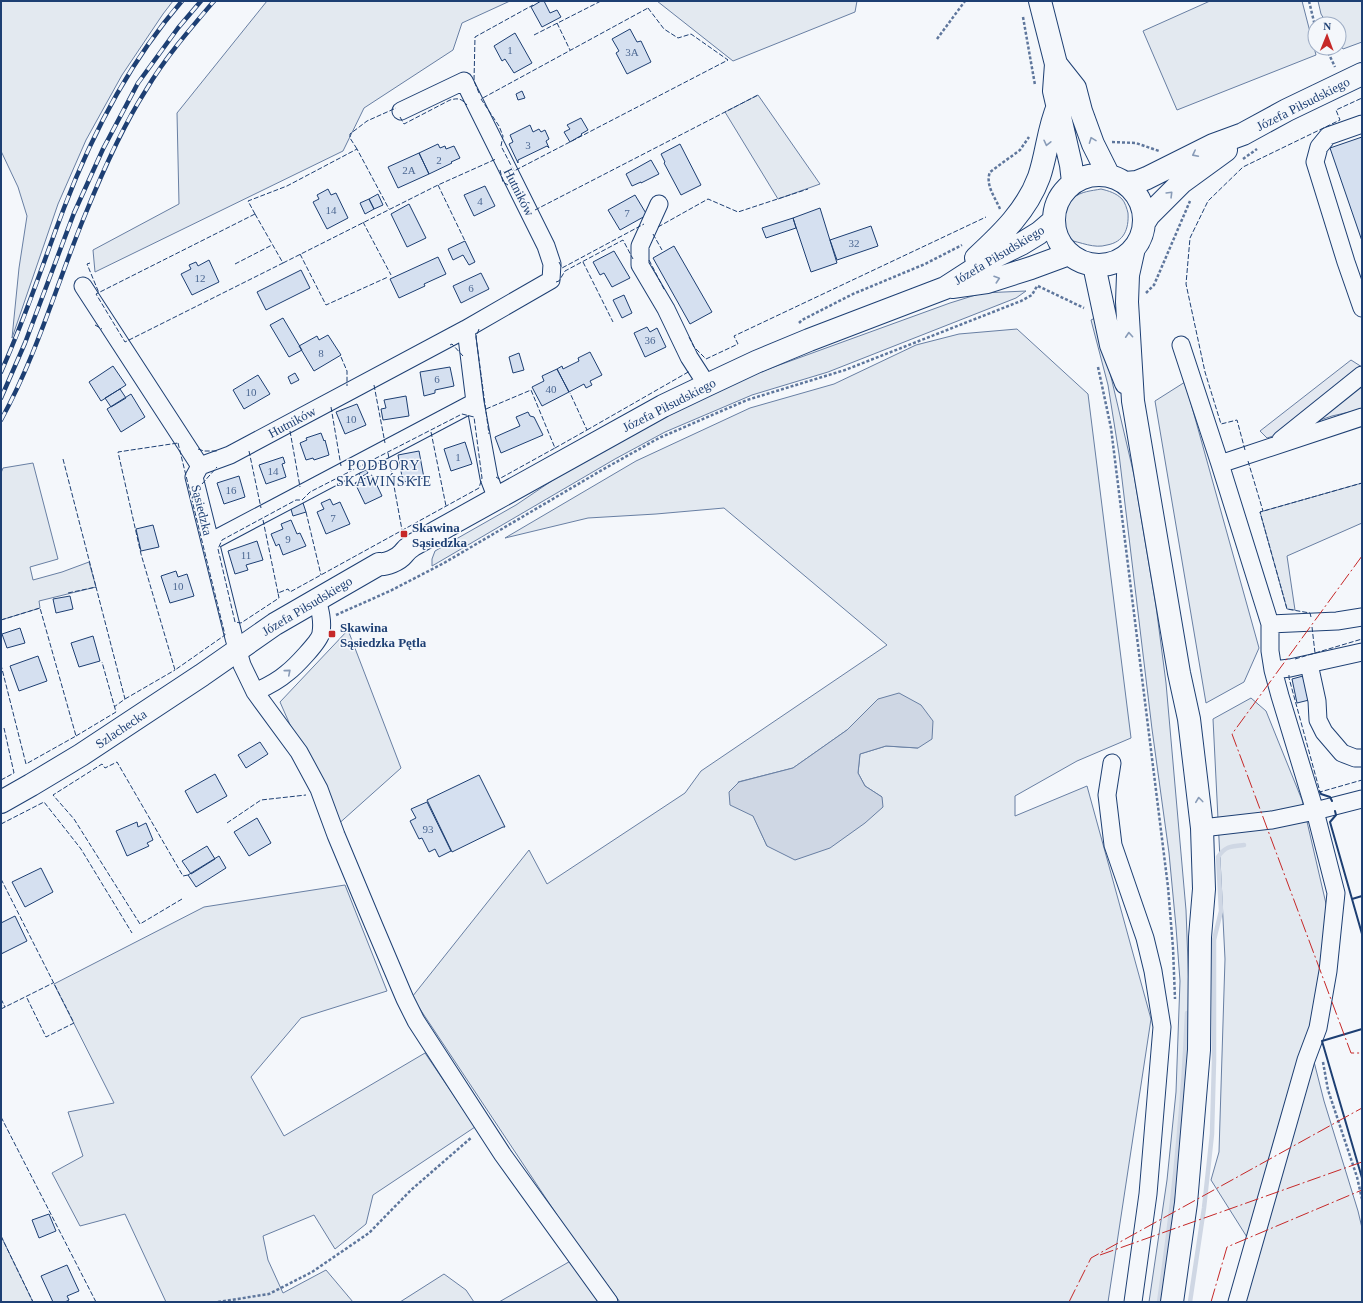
<svg xmlns="http://www.w3.org/2000/svg" width="1363" height="1303" viewBox="0 0 1363 1303" font-family="'Times New Roman',serif">
	<style>
		.green { fill: #e3e9f0; stroke: #687fa3; fill-rule: evenodd }
		.parking { fill: #e3e8f0; stroke: #687fa3 }
		.water { fill: #cfd7e4; stroke: #687fa3 }
		.lines { fill: none; stroke-linecap: round; stroke-linejoin: round }
		.stream { stroke: #cfd7e4; stroke-width: 4.5 }
		.building { fill: #d5e0f0; stroke: #1d3f73 }
		.minor-casing { stroke: #1d3f73; stroke-width: 19 }
		.major-casing { stroke: #1d3f73; stroke-width: 24 }
		.path { stroke: #5e769c; stroke-width: 2.5; stroke-dasharray: 3 2; stroke-linecap: butt }
		.minor { stroke: #f4f7fb; stroke-width: 17 }
		.major { stroke: #f4f7fb; stroke-width: 22 }
		.rail-casing { stroke: #1d3f73; stroke-width: 4.5 }
		.rail { stroke: #f4f7fb; stroke-width: 3; stroke-dasharray: 9; stroke-linecap: butt }
		.fence { stroke: #1d3f73; stroke-width: 1; stroke-dasharray: 5 2; stroke-linecap: butt }
		.wall { stroke: #1d3f73; stroke-width: 2 }
		.power { stroke: #c62828; stroke-width: 1; stroke-dasharray: 14 3 2 3; stroke-linecap: butt }
		.oneway { stroke: #889bb7 }
		.poi-dot { fill: #c62828; stroke: #f4f7fb; stroke-width: 1.5 }
		.labels { text-anchor: middle; dominant-baseline: central; stroke-width: 3; stroke-linejoin: round; paint-order: stroke }
		.number-label { font-size: 11px; fill: #4b6792 }
		.street-label { font-size: 13px; fill: #1d3f73; stroke: #f4f7fb }
		.poi-label { font-size: 13px; font-weight: bold; fill: #1d3f73; stroke: #f4f7fb; text-anchor: start }
		.neighbourhood-label { font-size: 14px; letter-spacing: 1px; fill: #1d3f73; stroke: #f4f7fb }
	</style>
	<rect width="100%" height="100%" fill="#f4f7fb"/>
	<path class="green" d="M1 1H173L163 14 122 75 86 140 58 204 12 338 19 268 27 216 18 187 1 151Z
		M267 1H510L462 23 453 50 364 108 343 151 95 272 93 250 179 204 177 113Z
		M657 1H857L855 12 733 61Z
		M1210 1H1302L1316 55 1177 110 1143 31Z
		M1318 1H1362V42L1343 49 1339 43V24H1327L1321 14Z
		M758 95 820 184 778 199 725 112Z
		M1101 189C1109 191 1116 193 1122 199 1125 202 1127 209 1128 213 1129 229 1124 242 1107 245 1094 249 1081 242 1068 240 1054 231 1062 206 1073 198 1082 191 1091 191 1101 189Z
		M1026 291 1016 298 828 372 752 395 665 432 615 459 432 566V559L435 551 516 505 590 455 665 415 760 372 950 303 982 293Z
		M1097 317 1134 475 1156 606 1166 683 1186 910 1190 1016 1184 1114 1170 1239 1162 1302H1149L1167 1180 1176 1092 1180 981 1176 927 1169 853 1152 729 1119 454 1108 385 1091 320Z
		M1017 329 1088 394 1131 738 1077 761 1015 796V816L1087 786 1151 1019 1108 1302H620L567 1230 412 997 529 850 547 884 685 793 701 771 887 645 724 508 656 514 588 518 505 538 636 461 750 408 834 384 916 345 959 334ZM878 699 918 748 886 746 860 754 858 773 865 786 882 797 767 846 738 782 793 768 847 730Z
		M1185 382 1259 648 1244 682 1206 703 1155 401Z
		M33 463 58 559 30 567 33 580 62 572 89 562 96 587 39 601 40 608 1 620V473L3 468Z
		M1362 483V523L1287 556 1295 610 1287 609 1260 512Z
		M348 630 401 768 335 827 280 702Z
		M1251 698 1266 711 1302 800 1336 947 1309 1042 1324 1101 1358 1211 1362 1228V1302H1243L1257 1253 1211 1180 1219 1152 1225 959 1213 719Z
		M345 885 387 991 301 1018 251 1077 284 1136 425 1053 475 1127 373 1195 366 1224 335 1249 314 1215 263 1236 268 1260 283 1293 326 1270 353 1302H166L125 1214 80 1226 52 1173 83 1156 68 1112 114 1103 54 984 204 907Z
		M1 1236 33 1302H1Z
		M574 1259 602 1302H499Z
		M444 1274 466 1290 474 1302H400Z"/>
	<path class="parking" d="M1351 360 1362 367V409L1332 416 1267 438 1260 431Z"/>
	<path class="water" d="M899 693 921 705 933 721 932 739 918 748 886 746 860 754 858 773 865 786 882 797 883 807 865 823 830 848 795 860 767 846 753 816 730 805 729 792 739 782 793 768 847 730 878 699Z"/>
	<g class="lines">
		<path class="stream" d="M1159 1302C1173 1206 1183 1110 1187 1013
			M1190 1302 1204 1208 1212 1134 1214 1061V940L1221 911 1218 857C1225 846 1232 846 1244 845"/>
	</g>
	<path class="building" d="M541 1H544L550 13 557 10 561 17 542 27 531 7Z
		M630 29 637 42 641 41 651 62 627 74 616 53 619 51 612 39Z
		M515 33 532 63 514 73 505 59 502 61 494 46Z
		M522 91 525 98 518 100 516 94Z
		M581 118 588 130 581 134 582 135 570 142 564 132 570 129 567 125Z
		M530 125 533 132 539 129 541 132 545 130 549 139 546 141 549 148 547 146 518 160V163L509 144 513 142 510 135Z
		M1362 137V241L1330 148Z
		M438 144 440 148 445 146 446 149 454 146 460 158 451 162 452 163 429 174 419 153Z
		M680 144 701 185 681 195 664 163 665 162 661 154Z
		M419 153 429 174 398 188 388 167Z
		M651 160 659 174 641 183V182L632 186 626 174Z
		M485 186 495 206 474 216 464 195Z
		M328 189 331 195 336 193 348 218 327 229 313 202 319 199 317 195Z
		M378 194 383 205 374 209 369 199Z
		M635 195 647 215 620 230 608 210Z
		M369 199 374 209 365 214 360 203Z
		M409 204 426 238 407 247 391 214Z
		M820 208 837 263 811 272 793 218Z
		M793 218 796 228 766 238 762 228Z
		M871 226 878 246 837 260 830 240Z
		M465 241 475 262 469 265 463 255 453 260 448 249Z
		M674 246 712 312 690 324 653 258Z
		M614 251 630 278 612 287 604 273 600 275 593 262Z
		M438 257 446 274 424 284 425 286 399 298 390 279Z
		M209 260 219 282 192 295 181 274 191 269 189 265 196 262 198 266Z
		M301 270 310 288 266 310 257 292Z
		M481 273 489 289 461 303 453 286Z
		M624 295 632 313 622 318 613 300Z
		M283 318 302 350 289 357 270 325Z
		M647 327 650 332 657 328 666 347 645 357 634 333Z
		M328 335 341 355 314 371 299 346 317 336 319 340Z
		M590 352 602 375 590 381 592 385 586 388 584 384 569 392 557 369 562 366 563 369 579 361 578 358Z
		M519 353 524 370 513 373 509 357Z
		M113 366 126 385 101 401 89 382Z
		M450 367 454 386 435 390V393L424 396 420 372Z
		M557 369 569 392 542 406 532 387 544 381 542 376Z
		M295 373 299 380 291 384 288 377Z
		M258 375 270 394 244 409 233 390Z
		M120 389 126 398 111 407 105 398Z
		M131 394 145 417 121 432 107 409Z
		M406 396 409 416 383 420 381 409 386 408 384 400Z
		M357 404 366 425 345 434 336 412Z
		M528 412 530 416 534 417 543 435 501 453 495 437 520 426 516 417Z
		M321 433 324 441 325 440 329 455 314 460 313 458 306 460 300 443 307 440 306 438Z
		M465 442 472 464 451 471 444 449Z
		M419 451 424 478 403 482 398 455Z
		M283 457 285 463 282 464 286 477 266 484 259 465Z
		M364 466 368 473 361 477 357 470Z
		M372 475 382 496 365 504 355 483Z
		M239 476 245 497 224 504 217 483Z
		M330 499 333 505 340 502 350 524 326 534 317 512 324 509 321 503Z
		M303 503 306 512 293 516 290 506Z
		M291 520 297 534 300 533 306 546 283 555 279 544 276 546 271 534 283 529 281 524Z
		M153 525 159 547 141 551 136 529Z
		M257 541 263 560 246 565 248 570 235 574 228 551Z
		M176 571 178 577 187 574 194 596 170 603 161 576Z
		M70 596 73 609 56 613 53 599Z
		M20 628 25 643 7 648 2 634Z
		M93 636 100 661 79 667 71 643Z
		M38 656 47 681 19 691 10 666Z
		M1303 676 1309 700 1297 703 1292 679Z
		M260 742 268 754 246 768 238 755Z
		M215 774 227 796 197 813 185 791Z
		M479 775 505 827H503L452 852 427 800Z
		M427 802 451 851 439 857 435 849 429 852 422 838 419 839 410 821 416 818 411 809Z
		M257 818 271 843 249 856 234 832Z
		M137 822 138 827 146 823 153 840 147 843 149 846 127 856 116 831Z
		M207 846 215 859 191 874 182 861Z
		M219 856 226 868 196 887 188 875Z
		M41 868 53 892 25 907 12 882Z
		M15 916 27 941 1 954V923Z
		M49 1214 56 1231 39 1238 32 1220Z
		M67 1265 79 1291 67 1296 69 1300 65 1302H53L41 1276Z"/>
	<g class="lines">
		<defs>
			<path id="minor" d="M401 111 464 81 546 246 552 264 551 280 466 329 475 402 489 478 497 499
				M1362 124 1328 136 1319 147 1315 162 1346 262 1362 308
				M659 204 640 246V265L666 309 689 357 707 385
				M83 286 200 466 194 477 234 638 242 665 255 692 299 752 319 789 336 835 374 926 405 999 416 1021 503 1155 609 1302
				M1181 345 1220 464 1270 624 1337 621 1362 617
				M1281 440 1362 375
				M1220 464 1362 417
				M200 466 230 455 466 329
				M210 542 475 402
				M1309 664 1317 701 1318 720 1324 732 1342 753 1355 758H1362
				M1273 670 1290 668 1362 652
				M255 692C266 687 278 681 287 673 295 667 320 641 321 633 323 621 320 610 317 599
				M1112 763 1107 795 1113 845 1145 938 1153 971 1162 1027 1148 1194 1133 1302
				M1202 828 1272 820 1315 811 1280 696 1273 670 1270 651V624
				M1237 1302 1306 1060 1318 1028 1328 971 1336 893 1315 811 1362 799"/>
			<path id="major" d="M1040 1 1056 64 1054 91 1071 165 1073 182
				M1056 64 1075 88 1081 111 1093 144 1109 176
				M1054 220a45 45 0 1 1 90 0a45 45 0 1 1-90 0Z
				M1125 183 1137 182 1147 178 1213 145 1243 134 1287 110 1362 74
				M1144 223 1149 215 1182 182 1226 150
				M1134 248 1128 275 1127 302 1133 401 1179 673 1189 719 1202 828 1204 889 1200 937 1199 1050 1186 1203 1172 1302
				M976 258C1002 234 1027 210 1039 177 1047 154 1048 129 1058 106
				M1094 265 1111 345 1126 383
				M952 287 987 282 1031 268 1069 254
				M1 802 31 785 81 755 202 675 275 624 379 564C386 565 398 560 403 554 406 550 408 548 413 545L663 406 707 385 756 362 809 340 945 288 990 259 1021 244 1039 233 1053 221"/>
		</defs>
		<use href="#minor" class="minor-casing"/>
		<use href="#major" class="major-casing"/>
		<path class="path" d="M1309 1 1315 26
			M1023 17 1035 85
			M937 39 965 1
			M1326 48 1335 67
			M1112 142 1136 143 1159 151
			M1243 159 1257 149
			M1000 209C995 197 985 185 990 172L1020 150 1029 137
			M1038 286 1084 308
			M1146 293 1154 285 1190 201
			M799 323 802 320 853 294 925 264 962 245
			M1098 367 1111 428 1168 887 1173 948 1175 999
			M336 615 390 591 444 563 602 470 659 438 747 400 845 370 1021 301 1032 295 1037 286
			M1323 1062 1328 1090 1357 1177 1362 1199
			M218 1302 269 1294 312 1272 369 1233 411 1190 472 1137"/>
		<use href="#minor" class="minor"/>
		<use href="#major" class="major"/>
		<defs>
			<path id="rail" d="M1 372C25 319 43 263 64 208 92 134 130 61 182 1
				M1 398 25 343 74 213 103 149 138 83 178 28 201 1
				M1 420C37 355 57 283 85 215 102 173 121 129 146 90 165 58 190 29 214 1"/>
		</defs>
		<use href="#rail" class="rail-casing"/>
		<use href="#rail" class="rail"/>
		<path class="fence" d="M648 8 664 29 678 38 691 34 728 60 514 171 501 146 503 136 499 126 481 99Z
			M557 23 570 50
			M534 35 601 1
			M479 93 474 81 475 37 533 5
			M400 117 404 124 450 100C458 98 461 98 467 105
			M357 149 350 138V134L367 121 396 108
			M500 170 503 182 508 185
			M438 185 465 241
			M535 210 758 95
			M255 214 283 263 125 342 96 294Z
			M255 214 248 201 287 186 357 149 389 209
			M363 222 391 275
			M658 227 708 199 738 212 808 189
			M653 234 662 250
			M300 254 326 305 388 277
			M649 260 665 291
			M559 262 562 268 644 224
			M583 262 613 322
			M90 263 87 264 99 293
			M283 263 438 185 496 159
			M235 264 272 245
			M556 282 559 281 565 271 623 240 633 259
			M95 325 102 329
			M479 329 476 337 489 434
			M689 337 694 347 706 359 738 344 734 336 986 217
			M450 345 452 344 463 356
			M341 357 347 371V386
			M374 385 385 443
			M331 407 341 466
			M486 409 531 390 555 448 499 479 496 477
			M462 414 474 417 482 478 479 488 290 592 288 589 278 593 279 598 241 623 235 622 218 549 222 540 296 500H302L310 492Z
			M587 430 690 371
			M290 431 300 487
			M431 432 446 506
			M178 443 225 635 175 670 141 554 118 452Z
			M555 448 587 430 570 393
			M198 449 204 451H217
			M1245 450 1237 420 1221 424 1205 372 1186 284 1190 238 1208 201 1243 167 1340 120 1336 110 1362 98
			M249 451 261 508
			M388 453 402 530
			M63 459 96 587
			M1248 461 1263 511
			M202 484 217 467
			M306 512 321 575
			M263 520 278 593
			M68 593 96 587 125 699 114 707
			M1311 617 1310 613 1287 609 1260 512 1362 483
			M1 620 40 608 76 736 26 764 1 665
			M1312 627 1315 653
			M1295 659 1362 639
			M1289 675V678L1320 792 1362 780
			M125 699 175 670
			M76 736 116 712 102 662
			M1 780 14 773 4 728
			M227 823 261 800 306 795
			M1 824 44 802 81 849 132 933
			M1 879 74 1023 46 1037 26 996
			M182 899 140 924 74 819 53 795 102 764 105 768 117 762 183 876 188 875
			M1 999 5 1007
			M1 1009 53 983
			M1 1117 96 1302
			M1 1236 33 1302"/>
		<path class="wall" d="M1320 792 1321 794 1330 797 1332 801
			M1335 811 1336 815 1330 822 1362 934
			M1352 899 1362 896
			M1362 1029 1322 1041 1362 1178"/>
		<path class="power" d="M1362 556 1232 734 1351 1053H1362
			M1100 1255 1362 1162
			M1069 1302 1091 1258 1362 1108
			M1211 1302 1227 1247 1362 1190"/>
	</g>
	<defs><path id="oneway-chevron" d="M-2-3.5L2.5 0L-2 3.5" fill="none" stroke-width="1.6" stroke-linecap="round" stroke-linejoin="round"/></defs>
	<g class="oneway">
		<use href="#oneway-chevron" transform="translate(1092 140) rotate(-111)"/>
		<use href="#oneway-chevron" transform="translate(1047 143) rotate(103)"/>
		<use href="#oneway-chevron" transform="translate(1195 154) rotate(153)"/>
		<use href="#oneway-chevron" transform="translate(1170 194) rotate(-45)"/>
		<use href="#oneway-chevron" transform="translate(997 279) rotate(-18)"/>
		<use href="#oneway-chevron" transform="translate(1129 335) rotate(-94)"/>
		<use href="#oneway-chevron" transform="translate(288 672) rotate(-41)"/>
		<use href="#oneway-chevron" transform="translate(1199 800) rotate(-97)"/>
	</g>
	<g class="poi-dot">
		<rect x="400" y="530" width="8" height="8" rx="2"/>
		<rect x="328" y="630" width="8" height="8" rx="2"/>
	</g>
	<g class="labels">
		<g class="number-label">
			<text x="510" y="50">1</text>
			<text x="632" y="52">3A</text>
			<text x="528" y="145">3</text>
			<text x="439" y="160">2</text>
			<text x="409" y="170">2A</text>
			<text x="480" y="201">4</text>
			<text x="331" y="210">14</text>
			<text x="627" y="213">7</text>
			<text x="854" y="243">32</text>
			<text x="200" y="278">12</text>
			<text x="471" y="288">6</text>
			<text x="650" y="340">36</text>
			<text x="321" y="353">8</text>
			<text x="437" y="379">6</text>
			<text x="551" y="389">40</text>
			<text x="251" y="392">10</text>
			<text x="351" y="419">10</text>
			<text x="458" y="457">1</text>
			<text x="273" y="471">14</text>
			<text x="231" y="490">16</text>
			<text x="333" y="518">7</text>
			<text x="288" y="539">9</text>
			<text x="246" y="555">11</text>
			<text x="178" y="586">10</text>
			<text x="428" y="829">93</text>
		</g>
		<g class="street-label">
			<text transform="translate(1303 104) rotate(-27)">Józefa Piłsudskiego</text>
			<text transform="translate(519 192) rotate(63)">Hutników</text>
			<text transform="translate(999 255) rotate(-31)">Józefa Piłsudskiego</text>
			<text transform="translate(669 405) rotate(-27)">Józefa Piłsudskiego</text>
			<text transform="translate(292 422) rotate(-28)">Hutników</text>
			<text transform="translate(202 510) rotate(76)">Sąsiedzka</text>
			<text transform="translate(307 606) rotate(-31)">Józefa Piłsudskiego</text>
			<text transform="translate(121 729) rotate(-34)">Szlachecka</text>
		</g>
		<g class="poi-label">
			<text x="412" y="527">Skawina<tspan x="412" dy="15">Sąsiedzka</tspan></text>
			<text x="340" y="627">Skawina<tspan x="340" dy="15">Sąsiedzka Pętla</tspan></text>
		</g>
		<g class="neighbourhood-label">
			<text x="384" y="465">PODBORY<tspan x="384" dy="16">SKAWIŃSKIE</tspan></text>
		</g>
	</g>
	<rect width="1363" height="1303" fill="none" stroke="#1d3f73" stroke-width="4"/>
	<g transform="translate(1327 36) rotate(1)"><circle r="19" fill="#f4f7fb" stroke="#9eadc5"/>
	<path d="M0-3L7 15L0 10L-7 15Z" fill="#c62828"/>
	<text y="-6" font-size="11" font-weight="bold" text-anchor="middle" fill="#1d3f73">N</text>
	</g>
</svg>
